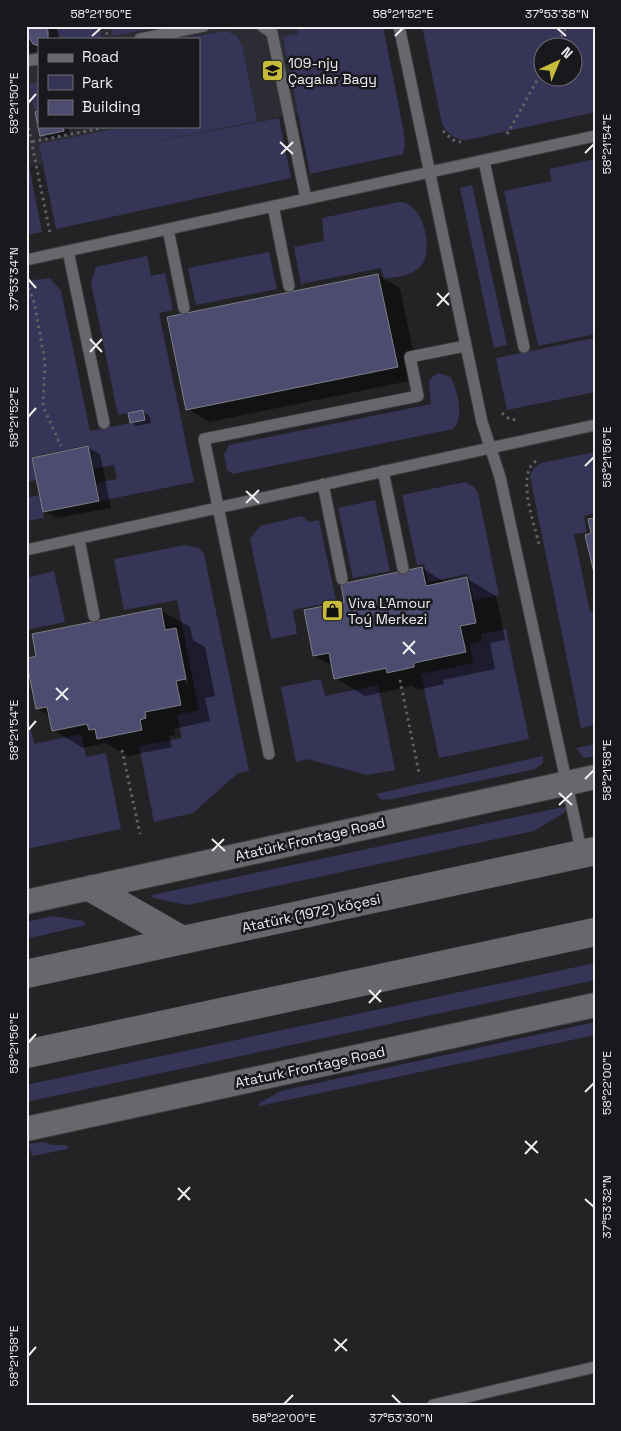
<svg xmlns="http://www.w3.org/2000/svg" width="621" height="1431" viewBox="0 0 621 1431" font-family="'Space Grotesk',sans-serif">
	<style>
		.built { fill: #2c2c35; fill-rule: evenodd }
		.green { fill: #363557; fill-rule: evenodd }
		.shadow { fill: #0007; fill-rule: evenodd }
		.building { fill: #4c4b70; stroke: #7e7e83 }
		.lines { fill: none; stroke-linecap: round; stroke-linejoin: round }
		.lane-casing { stroke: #3e3e40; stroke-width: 13 }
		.street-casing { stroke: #3e3e40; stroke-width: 26 }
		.secondary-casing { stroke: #3e3e40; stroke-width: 29 }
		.path { stroke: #616163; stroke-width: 3; stroke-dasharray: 2.5 4; stroke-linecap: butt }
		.lane { stroke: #68686c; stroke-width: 11 }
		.street { stroke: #68686c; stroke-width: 24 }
		.secondary { stroke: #68686c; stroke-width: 28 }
		.ticks { fill: none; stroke: #eeeef0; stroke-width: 2 }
		.labels { text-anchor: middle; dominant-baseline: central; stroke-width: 5; stroke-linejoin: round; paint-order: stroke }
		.poi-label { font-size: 14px; fill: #eeeef0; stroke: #19191d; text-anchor: start }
		.street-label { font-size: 14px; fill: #eeeef0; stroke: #19191d }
		.neatline { fill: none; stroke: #eeeef0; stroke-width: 2 }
		.ticks-label { font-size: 12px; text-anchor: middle; fill: #eeeef0 }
	</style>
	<rect width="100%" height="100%" fill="#232326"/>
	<path class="built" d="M26 26H336L351 103 26 167ZM39 39H199V126H39Z"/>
	<path class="green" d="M57 26H99L101 38 60 39Z
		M111 26H161L113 36Z
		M297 26H383L403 128 405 144 403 154 310 174 283 37 298 34Z
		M422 26H595V112L467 140C455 140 448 134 442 124ZM544 48H574V78H544Z
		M226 31 237 36 242 45 257 121 116 149 279 118 291 178 56 229 39 144 129 126H199V39H181Z
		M39 82V111H35L29 84Z
		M26 150 42 232 26 235Z
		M595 159V334L538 346 504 191 552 181 549 169Z
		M472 185 507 345 494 348 460 188Z
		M399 202C424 202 435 252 420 267 411 276 395 277 384 279L381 268 301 284 294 247 324 241 322 218Z
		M269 252 277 289 196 305 188 268Z
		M147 256 151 276 165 273 173 310 159 313 194 482 100 501 96 483 117 479 114 465 93 469 88 445 31 457 36 480 26 482V281L50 278 61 291 90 431 146 420 144 410 118 415 91 283 96 267Z
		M595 338V392L507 410 496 358Z
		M439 373 451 377C457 391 465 416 453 429L233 474 227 470 224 454 229 445 431 404 429 381 433 376Z
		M595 452V513L584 516 587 532 574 534 590 612 595 611V725L581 728 530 476 534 468 541 463Z
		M465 482 474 487 478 493 499 595 474 600 468 574 428 582 424 564 417 565 402 495Z
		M39 495 44 518 26 521V498Z
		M375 500 390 571 353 578 338 508Z
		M302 516 309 522 319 520 336 601 293 610 297 634 271 639 250 539 260 526Z
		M185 545 199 548 204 554 249 771 238 773 193 813 154 822 139 746 182 738 177 715 199 710 177 600 124 610 114 559Z
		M54 571 65 622 26 630V578Z
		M506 629 529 739 439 758 421 674 473 663 470 644 482 641 481 634Z
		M321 679 325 696 378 685 395 770 367 775 307 759 296 762 281 687Z
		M26 704 34 744 81 734 86 757 106 753 121 829 26 849Z
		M595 744V756L584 758 576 748Z
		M543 756V763L535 769 393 799 382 800 376 794Z
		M563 807 567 808 565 812 534 831 187 905 153 898 152 895Z
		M53 916 83 921 86 925 26 939V922Z
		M595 963V980L26 1102V1085Z
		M595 1022V1035L259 1106V1103L281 1091Z
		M43 1142 53 1145H67L68 1149 32 1156 29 1144Z"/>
	<path class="shadow" d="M26 26H56L58 36 62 39H39V51L31 53 26 50Z
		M39 126H68L70 134 47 139 41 135Z
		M378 275 400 288 419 379 209 422 188 409Z
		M143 412 149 415 151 423 137 426 131 423Z
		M87 447 100 454 111 508 57 518 44 511Z
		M422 568 446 583 466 578 496 596 505 640 490 643 495 669 443 680 444 684 418 690 412 686 365 696 335 678 333 666 314 656 346 603ZM392 666 393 668 359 675V673Z
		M160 610 190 627 193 640 205 647 215 696 205 698 210 721 174 729 176 735 169 736 172 747 128 756 106 743 83 748 53 730 50 716 37 709ZM176 636H178L188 685H186Z"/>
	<path class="building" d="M26 26 45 27 48 31V39H39V46L33 44 29 37 26 38Z
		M39 111V126H63L64 131 40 136 35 112Z
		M378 274 398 367 186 410 167 317Z
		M143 410 145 420 130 423 128 413Z
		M88 446 99 501 43 512 32 458Z
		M595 518V577L585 535 591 533 588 519Z
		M422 567 426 586 467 577 476 623 460 626 466 652 414 663V667L387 673 386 668 334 679 329 653 313 656 304 610 344 602 341 584Z
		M161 608 165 630 176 628 186 679 176 681 181 705 145 712 146 718 140 720 142 730 97 739 95 729 89 730 87 724 52 731 47 707 36 709 26 659 36 656 32 634Z"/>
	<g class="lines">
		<defs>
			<path id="lane" d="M262 26 272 33 306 199
				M399 26 482 422 500 477 582 854
				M140 39 204 26
				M26 61 39 59
				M484 161 524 347
				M273 206 289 286
				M168 229 184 308
				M68 251 104 423
				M26 260 595 136
				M383 471 403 568
				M323 484 342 579
				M79 539 94 616
				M26 550 595 425
				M269 754 204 439 418 396 410 357 465 346
				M433 1405 595 1367"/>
			<path id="street" d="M26 902 595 777
				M26 1129 595 1005"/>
			<path id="secondary" d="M93 889 182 940
				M26 974 595 851
				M26 1054 595 932"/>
		</defs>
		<use href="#lane" class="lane-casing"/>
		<use href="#street" class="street-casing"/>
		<use href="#secondary" class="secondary-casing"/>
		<path class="path" d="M105 26 108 39
			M555 48 567 26
			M26 115 50 233
			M443 131 453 140 461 142
			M507 134 544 68
			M26 143 112 126
			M26 282 34 302 45 362 43 406 61 446
			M502 413 509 419 516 420
			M536 461C516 474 534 523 539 544
			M400 680 419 773
			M122 750 140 834"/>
		<use href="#lane" class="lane"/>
		<use href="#street" class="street"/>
		<use href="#secondary" class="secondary"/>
	</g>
	<path class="ticks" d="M557 28 566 36M92 36 101 28M395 36 403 28M28 103 36 94M280 142 293 154M585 153 594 144M281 154 293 142M28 279 36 288M437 293 449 305M437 306 449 293M90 339 102 352M90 352 102 339M28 417 36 408M585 466 594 457M246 491 259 503M246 503 259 490M403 642 415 654M403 654 415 641M56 688 68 700M56 700 68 688M28 730 36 721M585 779 594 770M559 793 572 805M559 805 572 793M212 839 225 851M212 851 224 839M369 990 381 1002M369 1003 381 990M28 1043 36 1034M585 1092 594 1083M525 1141 538 1153M525 1154 537 1141M178 1188 190 1200M585 1199 594 1207M178 1200 190 1187M334 1339 347 1351M335 1351 347 1339M28 1356 36 1347M392 1395 401 1404M284 1404 293 1395"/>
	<defs>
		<symbol id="school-square" viewBox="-11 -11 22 22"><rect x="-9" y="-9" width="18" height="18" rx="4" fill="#c7bb3c" stroke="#19191d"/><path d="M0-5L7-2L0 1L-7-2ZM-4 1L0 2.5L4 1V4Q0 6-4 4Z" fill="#111"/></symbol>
		<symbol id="shop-square" viewBox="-11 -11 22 22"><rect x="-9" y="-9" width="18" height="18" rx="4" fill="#c7bb3c" stroke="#19191d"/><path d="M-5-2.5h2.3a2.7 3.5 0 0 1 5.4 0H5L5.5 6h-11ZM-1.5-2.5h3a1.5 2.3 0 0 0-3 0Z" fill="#111"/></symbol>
	</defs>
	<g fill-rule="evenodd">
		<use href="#school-square" x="260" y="58" width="25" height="25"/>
		<use href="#shop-square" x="320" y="598" width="25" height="25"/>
	</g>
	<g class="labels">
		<g class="poi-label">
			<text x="288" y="63">109-njy<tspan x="288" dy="16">Çagalar Bagy</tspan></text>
			<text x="348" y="603">Viva L'Amour<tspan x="348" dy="16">Toý Merkezi</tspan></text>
		</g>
		<g class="street-label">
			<text transform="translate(310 839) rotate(-13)">Atatürk Frontage Road</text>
			<text transform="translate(311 913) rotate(-12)">Atatürk (1972) köçesi</text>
			<text transform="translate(310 1067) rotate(-12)">Ataturk Frontage Road</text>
		</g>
	</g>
	<rect width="621" height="1431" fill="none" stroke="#19191d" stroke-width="55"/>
	<rect x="38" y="38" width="162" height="90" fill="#19191d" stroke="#6e6e71"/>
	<rect x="48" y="54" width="25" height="8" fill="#68686c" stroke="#6e6e71"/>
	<text x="82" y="62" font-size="15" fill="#eeeef0">Road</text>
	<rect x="48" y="75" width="25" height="15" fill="#363557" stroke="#6e6e71"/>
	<text x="82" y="88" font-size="15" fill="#eeeef0">Park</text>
	<rect x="48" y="100" width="25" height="15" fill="#4c4b70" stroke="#6e6e71"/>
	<text x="82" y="112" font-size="15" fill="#eeeef0">Building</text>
	<g transform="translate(558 62) rotate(44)"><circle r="24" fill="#19191d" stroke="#6e6e71"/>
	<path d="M0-4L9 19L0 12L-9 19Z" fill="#c7bb3c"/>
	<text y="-8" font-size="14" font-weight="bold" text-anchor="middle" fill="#eeeef0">N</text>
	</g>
	<rect x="28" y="28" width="566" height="1376" class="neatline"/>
	<g class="ticks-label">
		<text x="101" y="18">58°21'50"E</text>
		<text x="403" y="18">58°21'52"E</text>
		<text x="557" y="18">37°53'38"N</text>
		<text transform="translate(14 103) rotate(-90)" y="4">58°21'50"E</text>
		<text transform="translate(607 144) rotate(-90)" y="4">58°21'54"E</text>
		<text transform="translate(14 279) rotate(-90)" y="4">37°53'34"N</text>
		<text transform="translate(14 417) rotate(-90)" y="4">58°21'52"E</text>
		<text transform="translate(607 457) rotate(-90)" y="4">58°21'56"E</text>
		<text transform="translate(14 730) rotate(-90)" y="4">58°21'54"E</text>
		<text transform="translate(607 770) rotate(-90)" y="4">58°21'58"E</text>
		<text transform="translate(14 1043) rotate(-90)" y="4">58°21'56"E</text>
		<text transform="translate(607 1083) rotate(-90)" y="4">58°22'00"E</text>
		<text transform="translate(607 1207) rotate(-90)" y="4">37°53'32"N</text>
		<text transform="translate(14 1356) rotate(-90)" y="4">58°21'58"E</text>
		<text x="284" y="1422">58°22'00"E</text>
		<text x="401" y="1422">37°53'30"N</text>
	</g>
</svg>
